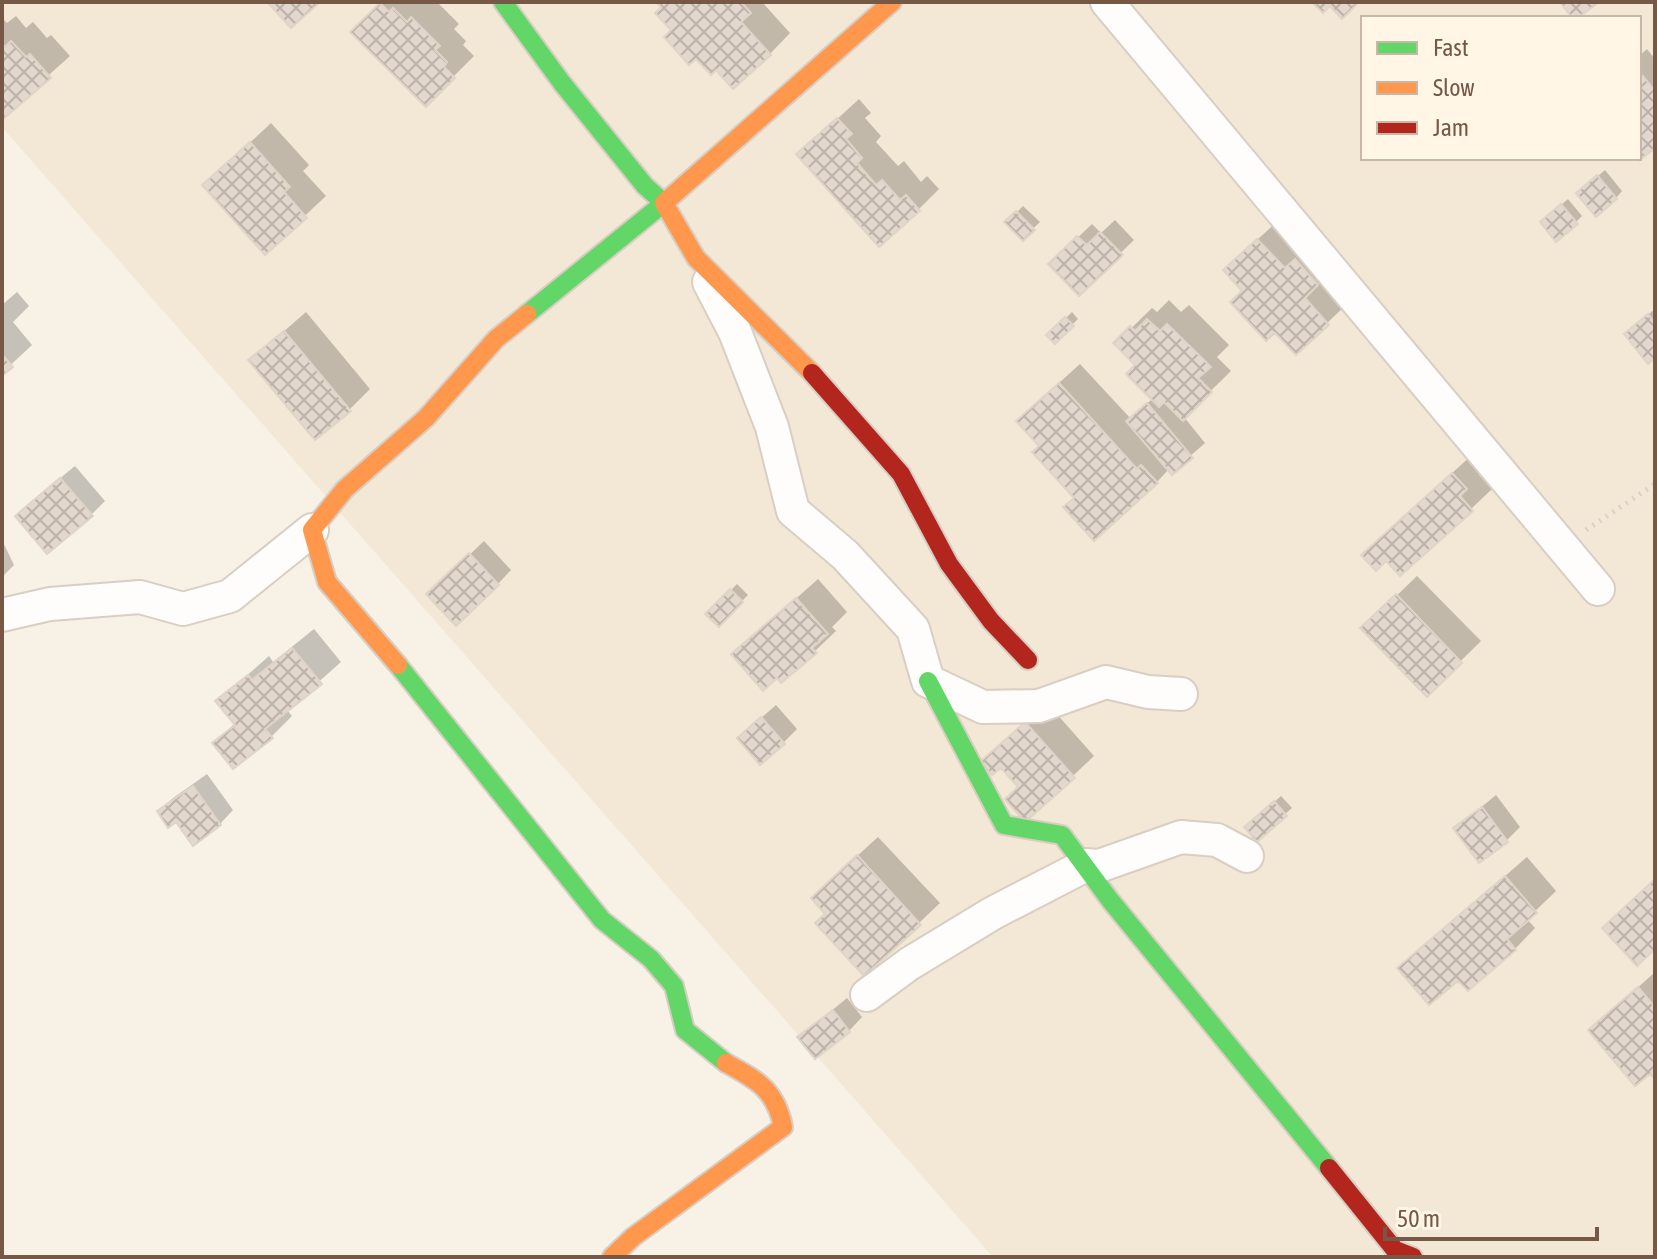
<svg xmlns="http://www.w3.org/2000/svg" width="1657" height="1259" viewBox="0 0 1657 1259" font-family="'Asap Condensed',sans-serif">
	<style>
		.residential { fill: #f3e7d5; fill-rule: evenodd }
		.shadow { fill: #0003 }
		.building { fill: url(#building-cross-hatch); stroke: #e0d4c8; stroke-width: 2 }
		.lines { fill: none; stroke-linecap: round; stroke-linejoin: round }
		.street-casing { stroke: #d8cec4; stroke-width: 36 }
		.fast-casing { stroke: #d7cdc2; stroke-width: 22 }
		.slow-casing { stroke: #d7cdc2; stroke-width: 22 }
		.jam-casing { stroke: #d7cdc2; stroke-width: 22 }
		.path { stroke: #dad1ca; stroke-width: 5; stroke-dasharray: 2 6; stroke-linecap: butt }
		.street { stroke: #fefdfb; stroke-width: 32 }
		.fast { stroke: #63d668; stroke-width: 18 }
		.slow { stroke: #ff974d; stroke-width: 18 }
		.jam { stroke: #b3261e; stroke-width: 18 }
	</style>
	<defs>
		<pattern id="building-cross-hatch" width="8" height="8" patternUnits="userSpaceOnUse" patternTransform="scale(2)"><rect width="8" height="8" fill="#e3d8ce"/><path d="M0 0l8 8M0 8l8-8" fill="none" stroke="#bdb2a9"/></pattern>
	</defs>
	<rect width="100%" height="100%" fill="#f7f1e6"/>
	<path class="residential" d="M2 2H1655V1257H993L2 127ZM1363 18H1639V158H1363Z"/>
	<path class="shadow" d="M383 2H437L459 24 454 29 466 41 463 45 474 56 426 104 353 32Z
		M659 2H762L790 33 770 54 716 68 673 30Z
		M16 16 26 28 33 22 47 38 51 35 70 56 2 117V18L7 23Z
		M1647 49 1655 59V145L1640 157 1639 56Z
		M859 99 871 113 865 118 881 136 876 142 898 166 904 161 921 182 927 176 939 189 918 210 799 154Z
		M271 123 309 165 303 171 326 196 266 252 205 185Z
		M1605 170 1622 191 1616 198 1585 187Z
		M1568 199 1582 216 1576 222 1548 216Z
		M1023 206 1040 222 1023 238 1007 222Z
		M1115 220 1134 240 1079 293 1050 264 1092 224 1101 233Z
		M1279 220 1348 303 1296 353 1244 291 1246 250Z
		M17 292 29 306 13 322 32 345 2 373V305Z
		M1169 300 1181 312 1189 305 1229 345 1217 357 1231 371 1184 417 1205 443 1172 472 1169 469 1157 482 1076 497 1042 445 1040 400 1080 364 1131 419 1153 398 1138 365 1116 343 1152 308 1157 312Z
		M1655 309V355L1640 321Z
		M306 312 370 389 349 410 251 360Z
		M1072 312 1078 319 1055 341 1049 335Z
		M1473 454 1486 468 1479 475 1492 489 1471 509 1387 559 1384 535Z
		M75 466 105 501 91 515 31 502Z
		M2 540 14 565 2 577Z
		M484 541 511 570 498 584 442 581Z
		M1417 576 1481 641 1427 694 1363 628Z
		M818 579 847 612 832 627 836 631 815 651 733 655Z
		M737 584 748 595 719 624 708 614Z
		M314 629 341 662 287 710 292 716 272 736 234 767 215 743 235 723 218 701 269 656 273 662Z
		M1047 703 1094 756 1026 820 1020 786 1003 742Z
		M776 705 797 729 783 743 753 725Z
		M207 774 233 810 220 824 176 819 159 811 173 798Z
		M1496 795 1520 827 1506 841 1456 828Z
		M1281 796 1292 808 1257 839 1253 821Z
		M878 837 940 903 919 923 828 913 834 877Z
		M1527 857 1556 891 1527 919 1535 928 1515 949 1468 988 1458 978 1400 968Z
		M1655 972V1076L1591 1030Z
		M847 998 862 1017 849 1031 800 1037Z"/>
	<path class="building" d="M267 2H320L291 28Z
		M656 2H741L751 13 741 22 771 55 733 89 716 70 711 75 696 59 689 65 664 37 671 30 655 13 661 7Z
		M1312 2H1359L1342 19 1330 6 1323 13Z
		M1560 2H1599L1578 18H1572Z
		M380 3 389 12 393 8 407 22 411 17 440 46 435 50 447 62 444 67 455 78 426 107 350 32Z
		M11 41 26 57 30 54 51 78 2 120V43L5 47Z
		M1643 76 1655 91V148L1640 160 1639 80Z
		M837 118 852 134 846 139 862 158 857 163 876 185 882 180 900 200 906 195 920 211 879 247 796 154Z
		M250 142 290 187 284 192 307 218 265 255 202 185Z
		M1597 175 1617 199 1596 217 1576 193Z
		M1561 204 1578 224 1556 242 1540 222Z
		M1016 211 1035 230 1023 241 1004 222Z
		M1100 232 1123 255 1079 296 1048 264 1077 236 1087 245Z
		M1257 239 1285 268 1295 259 1318 285 1305 298 1329 325 1296 355 1275 333 1266 341 1230 302 1242 291 1223 270Z
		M1648 314 1655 323V358L1648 364 1624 334Z
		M1065 317 1074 326 1055 344 1046 335Z
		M1147 319 1160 331 1167 324 1211 367 1198 378 1212 392 1183 421 1164 402 1159 407 1126 374 1135 365 1113 343 1130 326 1135 331Z
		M284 331 351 411 315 440 248 360Z
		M2 354 13 367 2 376Z
		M1059 383 1137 469 1141 465 1158 483 1094 541 1063 507 1074 498 1032 452 1039 446 1016 421Z
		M1147 403 1193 458 1172 475 1126 421Z
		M1452 473 1467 489 1460 496 1473 511 1400 576 1386 561 1376 571 1361 555Z
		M60 478 93 516 47 554 15 516Z
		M469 553 499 585 456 626 426 594Z
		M730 589 743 602 719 627 705 614Z
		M1396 594 1462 663 1427 697 1360 628Z
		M796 598 828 634 812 648 817 653 781 683 777 678 763 691 731 654Z
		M292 648 322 684 265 729 273 738 233 769 212 743 235 725 215 701 248 675 252 680Z
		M761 717 785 744 760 765 737 738Z
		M1025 722 1075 778 1025 822 1005 799 1018 787 1001 768 992 775 980 762Z
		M193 786 221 825 193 846 176 822 168 828 157 811Z
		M1274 801 1287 816 1257 842 1244 827Z
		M1482 807 1508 842 1479 863 1453 828Z
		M857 855 921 925 864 976 815 923 825 914 811 898Z
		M1505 876 1537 913 1507 939 1516 950 1468 991 1458 981 1429 1005 1397 968Z
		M1655 879V908L1651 911 1655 916V949L1637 966 1602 928Z
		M1638 987 1655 1007V1079L1650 1074 1635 1086 1588 1030Z
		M833 1010 850 1032 815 1059 797 1037Z"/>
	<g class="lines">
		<defs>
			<path id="street" d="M1107 2 1598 589
				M709 282 735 332 772 427 793 511 845 555 913 629 928 681 983 707 1039 706 1106 682 1148 692 1181 694
				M2 615 50 604 140 597 183 609 230 596 312 530
				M867 995 909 964 993 913 1086 865 1099 866 1181 837 1217 840 1247 856"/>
			<path id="fast" d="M503 2 562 83 645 186 664 203 527 314
				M398 665 602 920 651 959 674 986 685 1030 726 1063
				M928 681 1004 825 1062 835 1110 900 1329 1168"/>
			<path id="slow" d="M812 373 696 258 664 203 892 2
				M398 665 327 582 312 530 345 489 426 418 496 339 527 314
				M612 1257 633 1237 783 1127C776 1090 757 1080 726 1063"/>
			<path id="jam" d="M812 373 901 474 949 564 991 621 1028 660
				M1329 1168 1395 1250 1413 1257"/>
		</defs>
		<use href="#street" class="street-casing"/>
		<use href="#fast" class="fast-casing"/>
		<use href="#slow" class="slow-casing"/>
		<use href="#jam" class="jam-casing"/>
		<path class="path" d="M1586 530 1655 484"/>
		<use href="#street" class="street"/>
		<use href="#fast" class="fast"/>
		<use href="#slow" class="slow"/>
		<use href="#jam" class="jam"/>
	</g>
	<rect width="1657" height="1259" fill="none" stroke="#755845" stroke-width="8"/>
	<rect x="1361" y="16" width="280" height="144" fill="#fff6e6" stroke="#c8b7a6" stroke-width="2"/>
	<rect x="1377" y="42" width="40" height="12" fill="#63d668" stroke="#c8b7a6" stroke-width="2"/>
	<text x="1433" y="56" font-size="24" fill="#755845">Fast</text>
	<rect x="1377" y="82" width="40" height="12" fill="#ff974d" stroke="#c8b7a6" stroke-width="2"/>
	<text x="1433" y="96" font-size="24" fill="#755845">Slow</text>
	<rect x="1377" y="122" width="40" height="12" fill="#b3261e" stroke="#c8b7a6" stroke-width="2"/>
	<text x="1433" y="136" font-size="24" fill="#755845">Jam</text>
	<path d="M1385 1227v12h212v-12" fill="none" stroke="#755845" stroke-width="4"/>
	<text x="1397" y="1227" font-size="24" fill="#755845" stroke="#fff6e6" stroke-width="6" paint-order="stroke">50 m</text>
</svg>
